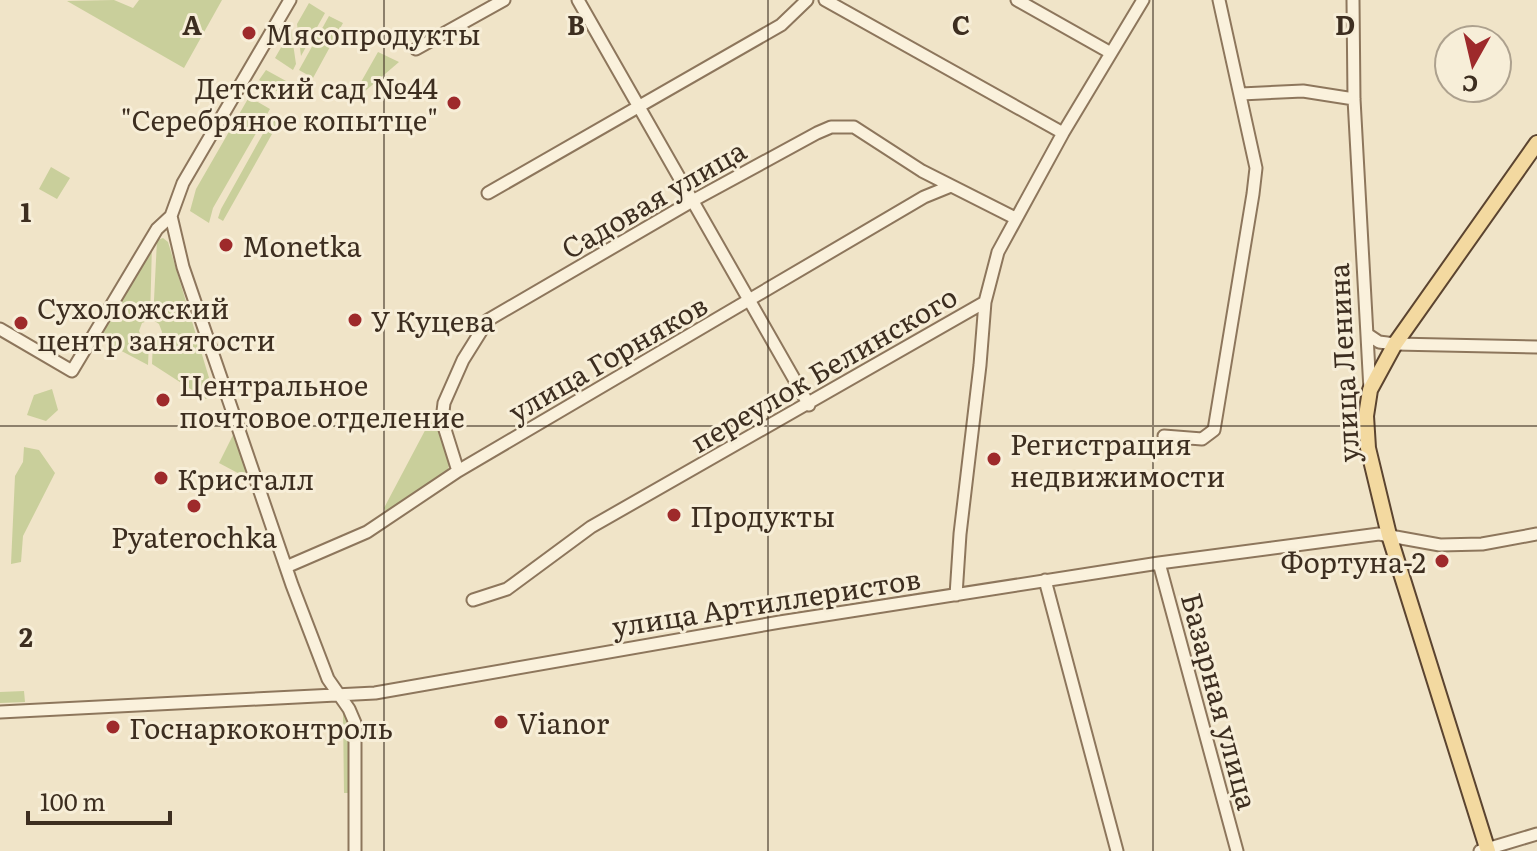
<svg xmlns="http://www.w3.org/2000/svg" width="1537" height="851" viewBox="0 0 1537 851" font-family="Literata,serif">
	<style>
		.green { fill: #c9cf9b }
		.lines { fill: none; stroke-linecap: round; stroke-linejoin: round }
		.minor-casing { stroke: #8d765c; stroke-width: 15 }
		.major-casing { stroke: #5b4430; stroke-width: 18 }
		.minor { stroke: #faf1dc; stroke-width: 11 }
		.major { stroke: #f3d9a0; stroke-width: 14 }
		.grid { fill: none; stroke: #3d2e20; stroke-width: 2; stroke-opacity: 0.55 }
		.poi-dot { fill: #9e2a2b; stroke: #f7eed8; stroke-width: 3 }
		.labels { text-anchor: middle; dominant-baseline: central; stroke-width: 6; stroke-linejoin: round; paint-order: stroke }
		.poi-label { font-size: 28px; fill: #3d2e20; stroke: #f7eed8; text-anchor: start }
		.street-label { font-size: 28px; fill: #3d2e20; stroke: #f7eed8 }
		.grid-label { font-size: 26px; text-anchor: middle; font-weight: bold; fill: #3d2e20; stroke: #f7eed8; stroke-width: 6; stroke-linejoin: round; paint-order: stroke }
	</style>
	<rect width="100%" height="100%" fill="#f0e4c8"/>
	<path class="green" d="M114 0 133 8 139 0H222L184 68 67 1Z
		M309 3 325 13 301 56 297 24Z
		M329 16 343 23 313 78 299 70Z
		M291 30 296 64 293 70 275 58Z
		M378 52 399 62 364 92 357 89Z
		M266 70 286 81 280 93 259 80Z
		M249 97 270 109 213 208 209 223 190 211 196 189Z
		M274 114 281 118 223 221 218 218 221 209Z
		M51 167 70 178 57 199 39 189Z
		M163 238 168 242 213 391 206 399 152 364 153 341 159 339 162 332 159 324 153 320 157 240Z
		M152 244 150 320 142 323 139 331 142 338 149 342 148 365 95 337Z
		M52 389 58 410 46 421 27 415 34 395Z
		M430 421C443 435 455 457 446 475L388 515 384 508Z
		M233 435 249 479 219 463Z
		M24 447 39 450 55 473 23 536 21 562 11 564 15 476 23 462Z
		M24 691 25 702 0 703V692Z
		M343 714H348L350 793H344Z"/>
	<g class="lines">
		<defs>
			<path id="minor" d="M290 0 183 183 171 216 183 267 292 585 328 679 349 709 355 723V851
				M578 0 809 405
				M825 0 1063 133
				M1017 0 1111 53
				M1353 0 1354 99 1370 390
				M416 49 504 0
				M1241 94 1303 91 1354 99
				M488 193 781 25 807 0
				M0 329 72 371 157 229 171 216
				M1367 334 1379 342 1395 344 1537 347
				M1164 436 1202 439 1214 430 1253 194 1256 168 1219 0
				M458 471 442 420 444 403 463 360 488 320 694 200 817 133 831 127H854L922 171 1015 218
				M1159 563 1237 851
				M286 567 367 532 458 471 924 197 951 186
				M1045 580 1117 851
				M956 595 960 534 980 365 985 302 998 252 1063 133 1143 0
				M473 600 507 589 591 527 985 302
				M0 712 375 693 780 622 1159 563 1379 534 1440 545 1482 544 1537 534
				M1480 851 1537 834"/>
			<path id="major" d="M1488 851 1389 535 1368 448 1366 416 1370 390 1395 344 1537 143"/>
		</defs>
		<use href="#minor" class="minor-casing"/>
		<use href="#major" class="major-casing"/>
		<use href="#minor" class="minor"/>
		<use href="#major" class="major"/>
	</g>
	<path class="grid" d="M384 0V851M768 0V851M1153 0V851M0 426H1537"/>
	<g class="poi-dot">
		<circle cx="249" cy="33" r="8"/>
		<circle cx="454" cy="103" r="8"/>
		<circle cx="226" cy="245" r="8"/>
		<circle cx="355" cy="320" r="8"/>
		<circle cx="21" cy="323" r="8"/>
		<circle cx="163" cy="400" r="8"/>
		<circle cx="994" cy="459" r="8"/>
		<circle cx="161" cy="478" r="8"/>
		<circle cx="194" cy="506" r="8"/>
		<circle cx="674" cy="515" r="8"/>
		<circle cx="1442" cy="561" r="8"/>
		<circle cx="501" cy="722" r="8"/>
		<circle cx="113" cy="727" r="8"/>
	</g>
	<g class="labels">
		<g class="poi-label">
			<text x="265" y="33">Мясопродукты</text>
			<text x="438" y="87" text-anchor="end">Детский сад №44<tspan x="438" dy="32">"Серебряное копытце"</tspan></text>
			<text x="242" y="245">Monetka</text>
			<text x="37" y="307">Сухоложский<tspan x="37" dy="32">центр занятости</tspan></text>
			<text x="371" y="320">У Куцева</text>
			<text x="179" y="384">Центральное<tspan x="179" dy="32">почтовое отделение</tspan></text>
			<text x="1010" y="443">Регистрация<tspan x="1010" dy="32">недвижимости</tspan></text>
			<text x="177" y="478">Кристалл</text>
			<text x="690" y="515">Продукты</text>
			<text x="194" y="536" text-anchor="middle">Pyaterochka</text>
			<text x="1426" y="561" text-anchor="end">Фортуна-2</text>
			<text x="517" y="722">Vianor</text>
			<text x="129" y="727">Госнаркоконтроль</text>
		</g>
		<g class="street-label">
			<text transform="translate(653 198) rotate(-30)">Садовая улица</text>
			<text transform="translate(607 357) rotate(-30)">улица Горняков</text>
			<text transform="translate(1342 363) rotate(-93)">улица Ленина</text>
			<text transform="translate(823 368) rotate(-30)">переулок Белинского</text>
			<text transform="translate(766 601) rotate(-9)">улица Артиллеристов</text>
			<text transform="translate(1221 701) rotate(75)">Базарная улица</text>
		</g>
	</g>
	<g class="grid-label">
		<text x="192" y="35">A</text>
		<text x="576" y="35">B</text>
		<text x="961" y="35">C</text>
		<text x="1345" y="35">D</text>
		<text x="26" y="222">1</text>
		<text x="26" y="647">2</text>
	</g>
	<g transform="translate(1473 64) rotate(188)"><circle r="38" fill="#f7eed8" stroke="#ada18e" stroke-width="2"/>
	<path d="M0-6L14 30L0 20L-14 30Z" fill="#9e2a2b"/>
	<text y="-12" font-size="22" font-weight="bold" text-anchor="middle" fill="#3d2e20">С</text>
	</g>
	<path d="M28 811v12h142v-12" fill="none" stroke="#3d2e20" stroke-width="4"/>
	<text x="40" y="811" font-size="24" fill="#3d2e20" stroke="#f7eed8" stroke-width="6" paint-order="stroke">100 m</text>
</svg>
